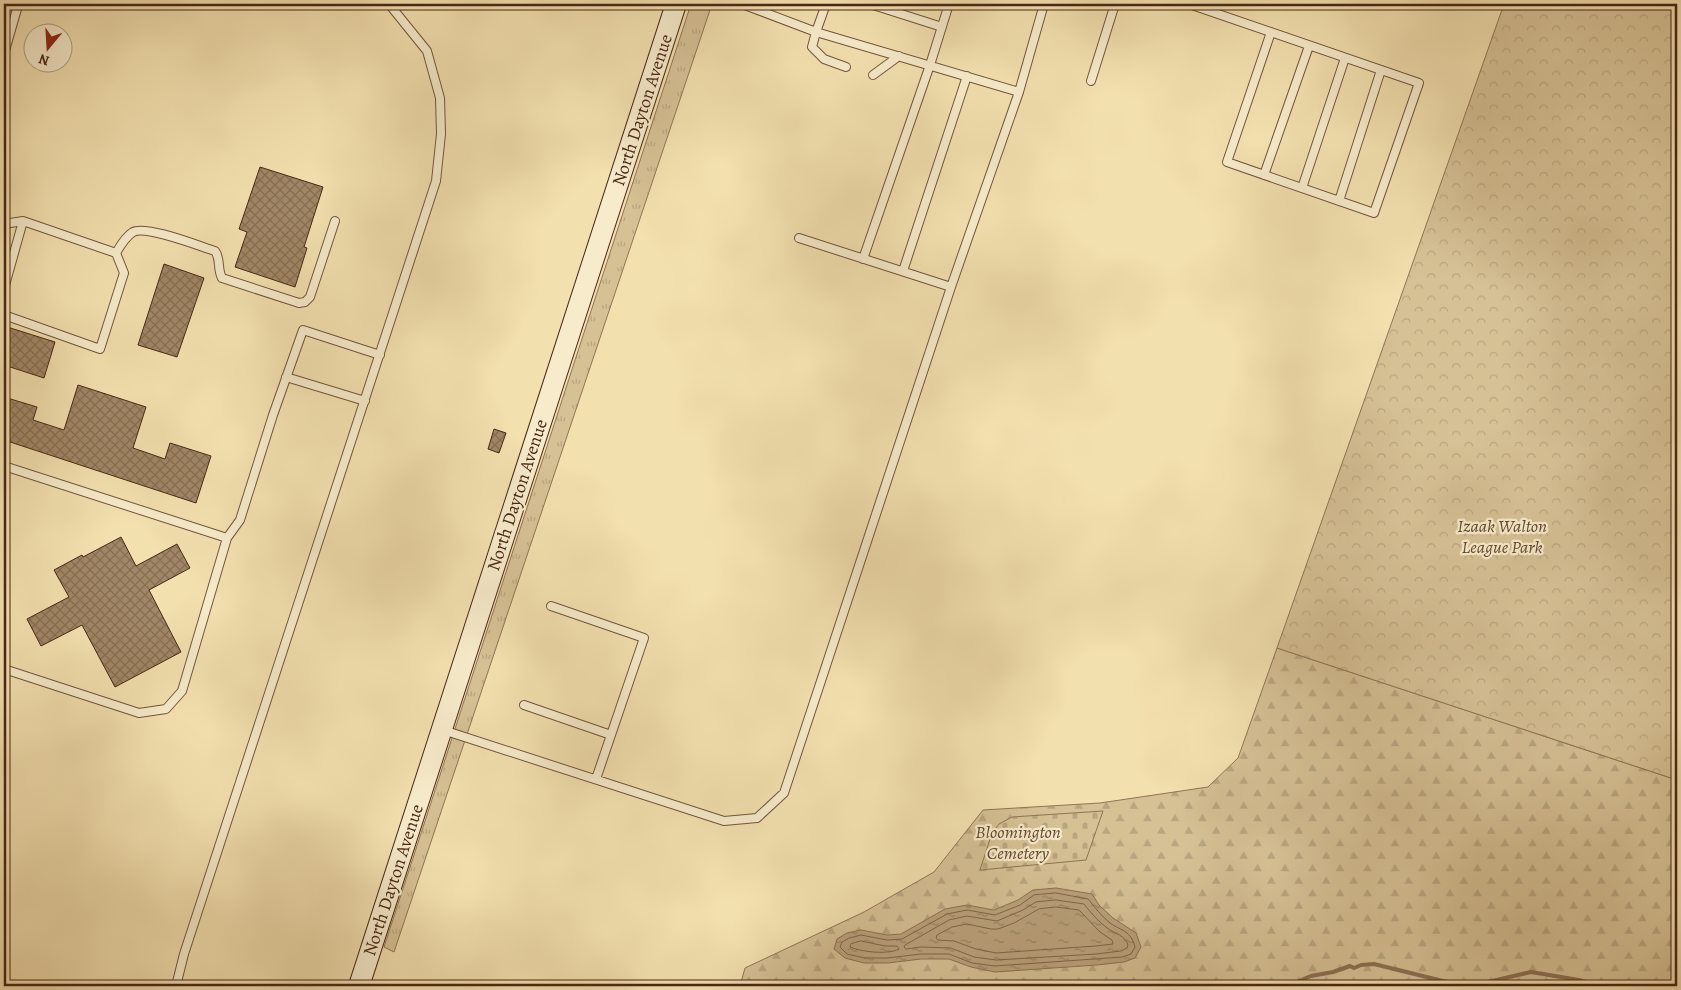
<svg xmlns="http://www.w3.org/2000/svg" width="1681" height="990" viewBox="0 0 1681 990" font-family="Alegreya,serif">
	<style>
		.grass { fill: url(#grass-tufts); stroke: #8f7456 }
		.forest { fill: url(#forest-firs); stroke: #8f7456 }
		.cemetery { fill: url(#cemetery-stones); stroke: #8f7456 }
		.park { fill: url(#park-crowns); stroke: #8f7456 }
		.water { fill: url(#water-ripples); stroke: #8c7053 }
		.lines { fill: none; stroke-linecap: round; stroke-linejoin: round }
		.shore { stroke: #806448; stroke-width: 1 }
		.stream { stroke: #8c7053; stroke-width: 4 }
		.building { fill: url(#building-cross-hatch); stroke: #482716 }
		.lane-casing { stroke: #73553c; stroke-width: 10 }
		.secondary-casing { stroke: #482716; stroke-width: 22 }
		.lane { stroke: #f7ebcb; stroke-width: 8 }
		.secondary { stroke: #f7ebcb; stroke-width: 20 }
		.labels { text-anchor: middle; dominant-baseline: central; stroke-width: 4.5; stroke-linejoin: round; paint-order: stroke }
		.street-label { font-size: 18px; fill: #482716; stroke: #f7ebcb }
		.park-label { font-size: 18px; font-style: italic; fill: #64462f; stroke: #f7ebcb }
	</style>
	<defs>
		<pattern id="grass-tufts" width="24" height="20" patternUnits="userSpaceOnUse" patternTransform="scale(1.25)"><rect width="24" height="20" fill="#d6c195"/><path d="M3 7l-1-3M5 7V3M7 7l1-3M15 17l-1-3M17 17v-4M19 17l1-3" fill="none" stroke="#b9a680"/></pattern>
		<pattern id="forest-firs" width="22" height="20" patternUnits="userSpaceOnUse" patternTransform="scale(1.25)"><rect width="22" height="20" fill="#d6c195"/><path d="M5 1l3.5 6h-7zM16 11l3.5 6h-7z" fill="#b9a680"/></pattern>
		<pattern id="cemetery-stones" width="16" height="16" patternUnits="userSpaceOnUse" patternTransform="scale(1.25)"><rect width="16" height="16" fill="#d6c195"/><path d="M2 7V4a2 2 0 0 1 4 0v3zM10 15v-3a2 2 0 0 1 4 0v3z" fill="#b9a680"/></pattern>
		<pattern id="park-crowns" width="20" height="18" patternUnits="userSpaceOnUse" patternTransform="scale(1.25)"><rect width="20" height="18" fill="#d6c195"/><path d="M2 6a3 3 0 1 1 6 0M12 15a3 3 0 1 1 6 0" fill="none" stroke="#b9a680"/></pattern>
		<pattern id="water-ripples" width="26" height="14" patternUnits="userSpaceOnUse" patternTransform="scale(1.25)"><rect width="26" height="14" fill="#b9a17b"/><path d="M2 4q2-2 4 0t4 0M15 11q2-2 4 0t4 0" fill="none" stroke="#988364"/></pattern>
		<pattern id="building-cross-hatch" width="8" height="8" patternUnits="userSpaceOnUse" patternTransform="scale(1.25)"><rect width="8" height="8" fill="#a18766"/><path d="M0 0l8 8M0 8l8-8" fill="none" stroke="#856e53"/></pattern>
	</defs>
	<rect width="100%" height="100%" fill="#f3e0af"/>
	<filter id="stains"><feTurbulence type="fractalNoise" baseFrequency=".004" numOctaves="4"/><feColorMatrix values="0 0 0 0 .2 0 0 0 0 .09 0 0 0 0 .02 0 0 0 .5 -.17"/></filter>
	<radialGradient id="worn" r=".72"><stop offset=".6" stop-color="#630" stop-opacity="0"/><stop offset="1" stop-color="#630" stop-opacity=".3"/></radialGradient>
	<path class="grass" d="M691 4H712L394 952 384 947Z"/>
	<path class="forest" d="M1277 648 1677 780V986H740L745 968 864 912 934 872 983 810 1100 803 1208 787 1238 758Z"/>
	<path class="cemetery" d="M1103 811 1086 860 980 870 992 833 999 824 1012 817Z"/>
	<path class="park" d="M1504 4H1677V780L1277 648Z"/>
	<path class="water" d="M1056 888 1092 894 1099 905 1113 918 1136 933 1141 947 1135 958 1124 962 1097 965 995 972 971 967 949 959H921L888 963H864L845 958 834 949 837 939 847 933 861 930 887 935 901 934 945 909 967 905 994 910 1018 900 1033 890Z"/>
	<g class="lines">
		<path class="shore" d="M1056 893 1088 899C1095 907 1101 916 1110 923 1122 931 1131 931 1135 947L1131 954 1122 957 995 966 972 963 949 954H921L887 958H865L847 954 840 947 842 942 849 938 861 935 887 940 902 939 947 914 967 910 995 915 1020 905 1034 895Z
			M1056 900 1084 904C1091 913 1098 921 1107 928 1114 933 1126 936 1128 945L1127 948 1121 951 1096 954 996 960 974 957 951 948 921 947 906 949 904 947 905 945 949 920 967 916 997 921 1023 910 1036 902Z
			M1056 907 1079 910 1100 932 1112 940 1113 944 1096 946 996 953 976 949 954 941 938 940 936 938 937 935 952 927 967 924 991 929H998L1014 923 1039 909Z
			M861 941 885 946H897L899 949C889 955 861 952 850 947L851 944Z"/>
		<path class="stream" d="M1287 986 1311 976 1333 972 1350 966 1354 968 1361 965 1374 964 1455 984H1465L1472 982H1488L1531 972 1579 980 1600 986"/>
	</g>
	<path class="building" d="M260 167 323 187 304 247 307 248 295 287 235 267 247 232 239 229Z
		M164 264 204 278 177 357 138 345Z
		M4 326 55 342 44 378 4 365Z
		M78 385 146 407 133 448 165 459 170 443 211 456 196 503 4 440V397L37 407 33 420 64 430Z
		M494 429 506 433 499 453 488 449Z
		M121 537 136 566 177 544 190 568 149 590 181 652 115 687 82 625 41 646 27 619 69 597 54 570 82 555 83 557Z"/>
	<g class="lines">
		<defs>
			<path id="lane" d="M742 4 816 32 812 47 824 59 846 67
				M870 4 942 27
				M1189 4 1419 83 1374 213 1227 162 1271 32
				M4 54 17 9 15 4
				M873 75 899 56
				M1091 81 1115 4
				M1019 92 1044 4
				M1264 175 1309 46
				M1302 188 1345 58
				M1339 201 1381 70
				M4 224 23 221 116 253 124 273 100 349 4 315
				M799 238 951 287
				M116 253C120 246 125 237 133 232 146 225 199 246 215 251 221 259 217 269 222 278L299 303 305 302 310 297 335 221
				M863 259 930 65 949 4
				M903 271 967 76
				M4 289 23 221
				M286 377 365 401
				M4 466 227 538
				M551 606 644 638 596 779
				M4 669 139 713 166 709 182 691 227 538 240 520 273 415 303 330 380 355
				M524 705 611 735
				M443 730 724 821 757 818 784 793 951 287 1019 92 816 32 826 4
				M176 986 184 954 436 181 441 134 440 98 427 51 389 4"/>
			<path id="secondary" d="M359 986 676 4"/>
		</defs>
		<use href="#lane" class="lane-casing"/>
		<use href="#secondary" class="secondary-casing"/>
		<use href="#lane" class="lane"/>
		<use href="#secondary" class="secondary"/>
	</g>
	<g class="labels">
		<g class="street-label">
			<text transform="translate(642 110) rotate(-72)">North Dayton Avenue</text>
			<text transform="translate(517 495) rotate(-72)">North Dayton Avenue</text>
			<text transform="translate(393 880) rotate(-72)">North Dayton Avenue</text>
		</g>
		<g class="park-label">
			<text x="1502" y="526">Izaak Walton<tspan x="1502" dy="21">League Park</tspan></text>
			<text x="1018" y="832">Bloomington<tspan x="1018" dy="21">Cemetery</tspan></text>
		</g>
	</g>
	<rect width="1681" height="990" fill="none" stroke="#f3e0af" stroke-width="20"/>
	<rect x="5" y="5" width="1671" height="980" fill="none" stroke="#482716" stroke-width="2.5"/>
	<rect x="10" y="10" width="1661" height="970" fill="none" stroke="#482716"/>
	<g transform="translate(48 48) rotate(198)"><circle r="24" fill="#f7ebcb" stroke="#b19d83"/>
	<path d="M0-4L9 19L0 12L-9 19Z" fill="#8f2418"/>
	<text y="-8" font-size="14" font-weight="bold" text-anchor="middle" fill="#482716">N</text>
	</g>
	<rect width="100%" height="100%" filter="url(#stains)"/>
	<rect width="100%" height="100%" fill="url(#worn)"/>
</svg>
